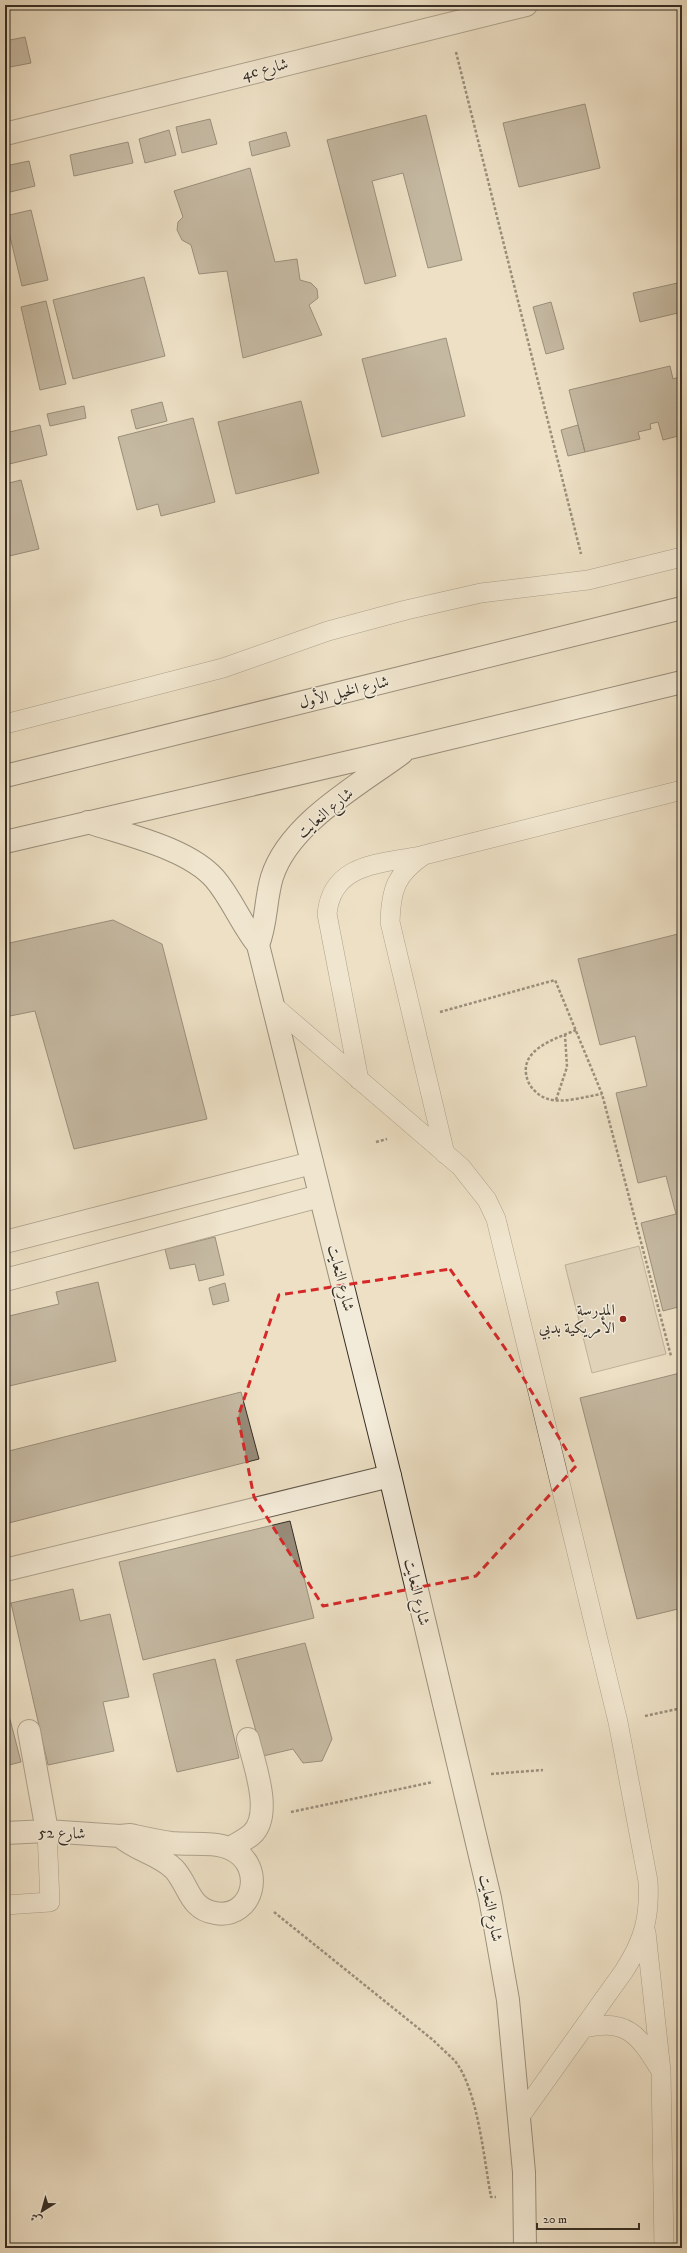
<svg xmlns="http://www.w3.org/2000/svg" width="687" height="2253" viewBox="0 0 687 2253" font-family="'IM FELL DW Pica',Amiri,serif">
	<style>
		.green { fill: #cec2aa; stroke: #827868 }
		.building { fill: #968b78; stroke: #372e25 }
		.lines { fill: none; stroke-linecap: round; stroke-linejoin: round }
		.lane-casing { stroke: #645a4d; stroke-width: 20 }
		.street-casing { stroke: #645a4d; stroke-width: 24 }
		.secondary-casing { stroke: #372e25; stroke-width: 24 }
		.path { stroke: #372e25; stroke-width: 2.5; stroke-dasharray: 3 2; stroke-linecap: butt }
		.lane { stroke: #f3ebd9; stroke-width: 19 }
		.street { stroke: #f3ebd9; stroke-width: 22 }
		.secondary { stroke: #f3ebd9; stroke-width: 22 }
		.marked { fill: none; stroke: #d62828; stroke-width: 3; stroke-dasharray: 8 5; stroke-linejoin: round }
		.poi-dot { fill: #8f2418; stroke: #f3ebd9; stroke-width: 1.5 }
		.labels { text-anchor: middle; dominant-baseline: central; stroke-width: 3; stroke-linejoin: round; paint-order: stroke }
		.street-label { font-size: 16px; fill: #372e25; stroke: #f3ebd9 }
		.poi-label { font-size: 16px; fill: #372e25; stroke: #f3ebd9; text-anchor: end }
	</style>
	<rect width="100%" height="100%" fill="#ede0c5"/>
	<filter id="stains"><feTurbulence type="fractalNoise" baseFrequency=".005" numOctaves="4"/><feColorMatrix values="0 0 0 0 .2 0 0 0 0 .09 0 0 0 0 .02 0 0 0 .5 -.17"/></filter>
	<radialGradient id="worn" r=".72"><stop offset=".6" stop-color="#630" stop-opacity="0"/><stop offset="1" stop-color="#630" stop-opacity=".3"/></radialGradient>
	<path class="green" d="M639 1246 666 1354 592 1373 565 1265Z"/>
	<path class="building" d="M234 5H254L235 9Z
		M25 37 31 63 5 68V41Z
		M585 104 600 168 519 187 503 123Z
		M426 115 462 260 428 268 403 173 372 181 396 276 365 284 327 140Z
		M210 119 217 144 182 153 176 127Z
		M169 130 176 155 145 163 139 139Z
		M286 132 290 146 252 156 249 142Z
		M128 142 133 163 74 176 70 155Z
		M29 161 35 186 6 193 5 166Z
		M250 168 275 262 297 259 300 280 311 283 317 289 318 298 309 305 322 335 243 358 227 271 199 274 191 245 182 240 177 230 178 222 183 217 174 191Z
		M31 210 48 280 22 286 5 216Z
		M144 277 165 356 73 379 53 300Z
		M682 282V312L640 322 633 293Z
		M46 301 66 384 40 390 21 307Z
		M551 302 564 349 546 354 533 307Z
		M446 338 465 416 382 437 362 359Z
		M670 366 673 379 682 376V435L663 440 658 422 650 424 651 429 638 432 640 439 585 452 569 390Z
		M301 401 319 473 236 494 218 422Z
		M162 402 167 421 136 429 131 410Z
		M84 406 86 418 50 426 47 414Z
		M193 418 215 502 161 516 158 504 137 510 118 437Z
		M40 425 47 455 5 465V433Z
		M578 425 585 452 568 456 561 430Z
		M21 480 39 549 5 557V484Z
		M113 920 162 944 207 1119 74 1149 35 1011 5 1017V944Z
		M682 933V1306L663 1311 641 1223 676 1214 666 1176 638 1183 616 1093 647 1086 635 1036 600 1045 578 959Z
		M215 1237 224 1275 199 1281 195 1264 170 1269 165 1249Z
		M98 1282 116 1361 5 1387V1317L59 1304 56 1292Z
		M225 1283 229 1301 213 1305 209 1288Z
		M680 1373 682 1381V1608L637 1619 580 1398Z
		M241 1392 259 1459 5 1524V1452Z
		M290 1521 314 1618 143 1660 119 1562Z
		M73 1589 80 1621 110 1614 129 1697 103 1702 114 1751 48 1765 11 1603Z
		M305 1643 332 1739 322 1761 303 1763 293 1749 263 1756 236 1660Z
		M215 1659 239 1758 177 1772 153 1674Z
		M5 1700 21 1762 5 1766Z"/>
	<g class="lines">
		<defs>
			<path id="lane" d="M5 724 223 668 328 631 406 610 481 593 588 580 682 557
				M275 1007 461 1167 487 1200 496 1219 618 1722 648 1881C650 1917 644 1940 624 1971L519 2118
				M359 1080 327 914C332 863 380 864 420 856
				M445 1154 390 922C391 889 396 874 424 855L682 790
				M5 1905 50 1902 47 1831
				M646 1932 661 2071 664 2248
				M584 2028C626 2018 638 2034 659 2068"/>
			<path id="street" d="M5 134 526 5
				M5 1242 312 1163
				M5 1280 320 1196
				M5 1570 390 1476
				M29 1731 47 1831
				M5 1833 47 1831 120 1836
				M130 1835C144 1838 157 1841 171 1843 190 1845 214 1841 231 1849 267 1866 253 1920 215 1913 189 1909 189 1885 174 1869 159 1854 135 1850 120 1836Z
				M230 1848C237 1844 245 1840 251 1835 274 1816 254 1764 248 1739"/>
			<path id="secondary" d="M5 776 682 608
				M88 822C126 835 188 848 215 879 232 899 241 924 258 945L390 1476 490 1898 508 2000 524 2172 525 2248
				M5 842 409 748 682 682
				M258 945C267 922 265 900 272 877 289 823 359 785 402 753"/>
		</defs>
		<use href="#lane" class="lane-casing"/>
		<use href="#street" class="street-casing"/>
		<use href="#secondary" class="secondary-casing"/>
		<path class="path" d="M456 52 581 554
			M440 1012 555 980 602 1094 671 1356
			M576 1030C555 1039 516 1050 528 1081 531 1089 540 1097 548 1099 561 1104 588 1096 602 1094
			M556 1100 567 1067 565 1035
			M376 1142 387 1139
			M645 1716 682 1708
			M491 1774 543 1770
			M291 1812 433 1782
			M274 1912 433 2040C440 2047 448 2054 455 2061 478 2090 484 2160 491 2197H496"/>
		<use href="#lane" class="lane"/>
		<use href="#street" class="street"/>
		<use href="#secondary" class="secondary"/>
	</g>
	<path d="M0 0H687V2253H0ZM450 1269 509 1354 576 1466 476 1576 323 1606 254 1497 238 1417 279 1295Z" fill="#ede0c5" fill-opacity=".55" fill-rule="evenodd"/>
	<path class="marked" d="M450 1269 509 1354 576 1466 476 1576 323 1606 254 1497 238 1417 279 1295Z"/>
	<circle class="poi-dot" cx="623" cy="1319" r="4"/>
	<g class="labels">
		<g class="street-label">
			<text transform="translate(265 69) rotate(-14)">4c شارع</text>
			<text transform="translate(344 692) rotate(-14)">شارع الخيل الأول</text>
			<text transform="translate(325 813) rotate(-40)">شارع النعايت</text>
			<text transform="translate(341 1278) rotate(76)">شارع النعايت</text>
			<text transform="translate(417 1592) rotate(77)">شارع النعايت</text>
			<text transform="translate(62 1833) rotate(2)">شارع 52</text>
			<text transform="translate(491 1908) rotate(79)">شارع النعايت</text>
		</g>
		<g class="poi-label">
			<text x="615" y="1310">المدرسة<tspan x="615" dy="18">الأمريكية بدبي</tspan></text>
		</g>
	</g>
	<rect width="687" height="2253" fill="none" stroke="#ede0c5" stroke-width="20"/>
	<rect x="6" y="6" width="675" height="2241" fill="none" stroke="#372e25" stroke-width="2"/>
	<rect x="10" y="10" width="667" height="2233" fill="none" stroke="#372e25"/>
	<g transform="translate(42 2211) rotate(217)" stroke="#f3ebd9" stroke-width="3" paint-order="stroke">
	<path d="M0-3L7 15L0 10L-7 15Z" fill="#372e25"/>
	<text y="-6" font-size="11" font-weight="bold" text-anchor="middle" fill="#372e25">ش</text>
	</g>
	<path d="M537 2223v6h102v-6" fill="none" stroke="#372e25" stroke-width="2"/>
	<text x="543" y="2223" font-size="12" fill="#372e25" stroke="#f3ebd9" stroke-width="3" paint-order="stroke">20 m</text>
	<rect width="100%" height="100%" filter="url(#stains)"/>
	<rect width="100%" height="100%" fill="url(#worn)"/>
</svg>
